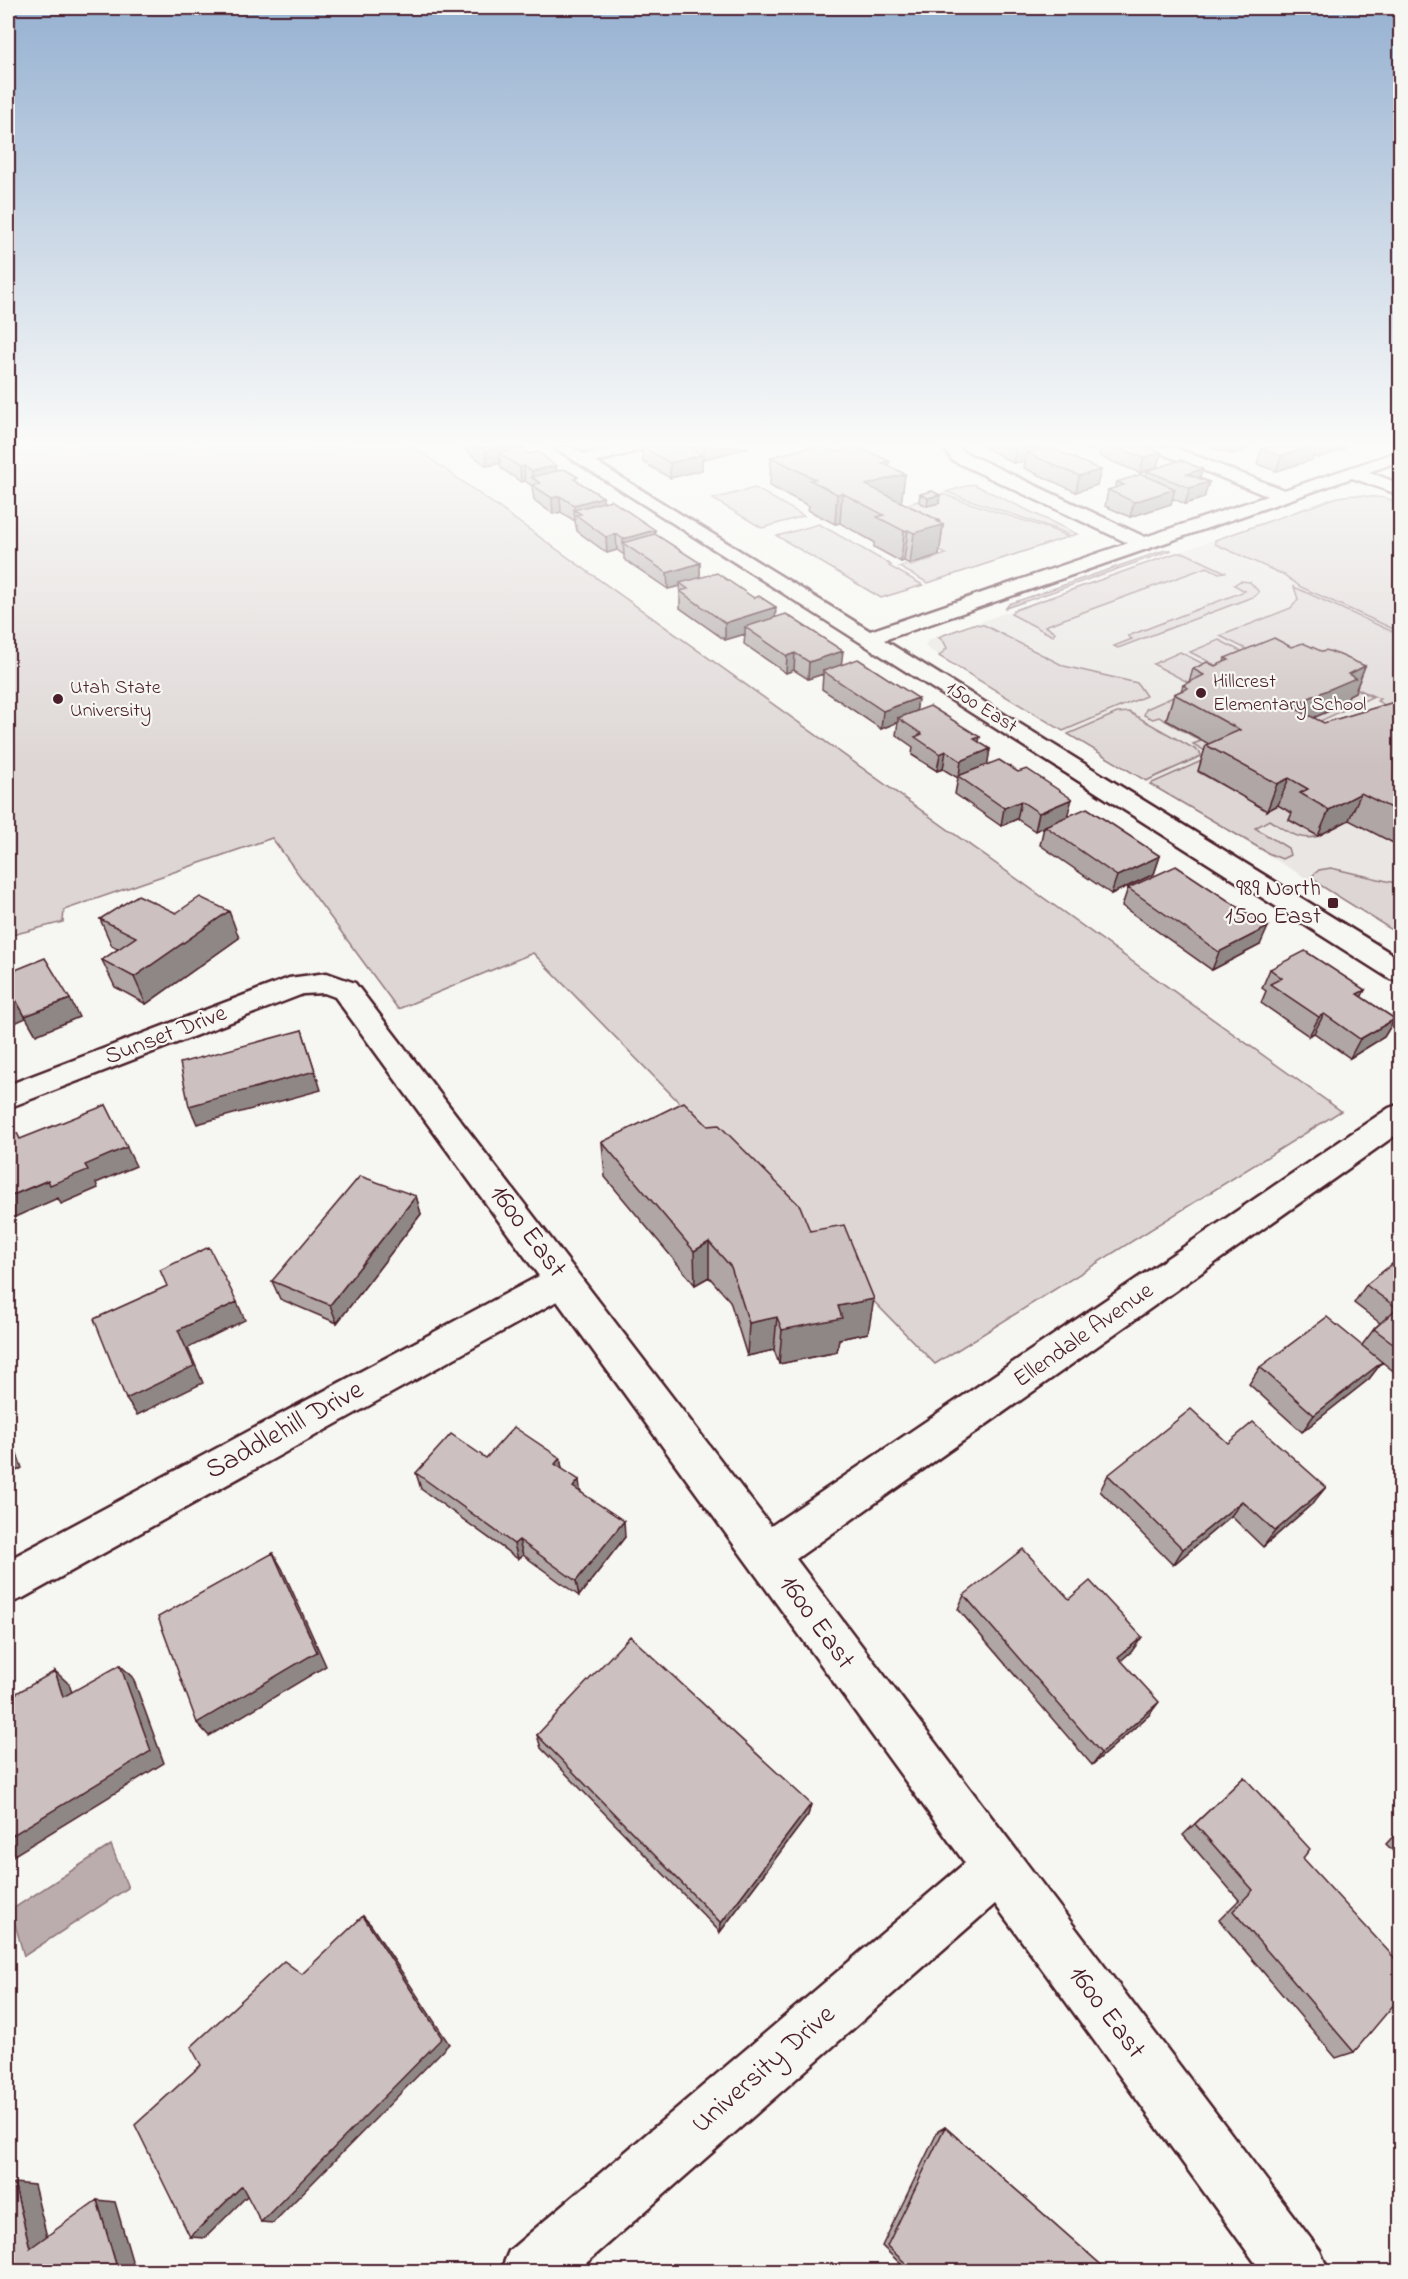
<svg xmlns="http://www.w3.org/2000/svg" width="1408" height="2279" viewBox="0 0 1408 2279" font-family="'Indie Flower',sans-serif">
	<style>
		.built { fill: #e9e6e3 }
		.green { fill: #ddd6d5; stroke: #947a80; stroke-width: 1.5 }
		.water { fill: #bbadae; stroke: #8e747a; stroke-width: 1.5 }
		.lines { fill: none; stroke-linecap: round; stroke-linejoin: round }
		.minor-casing { stroke: #4a1f2b; stroke-width: 5 }
		.minor { fill: #f6f6f2; fill-rule: evenodd }
		.wall { fill: #afa6a5; stroke: #4a1f2b; stroke-width: 1.5 }
		.shaded-wall { fill: #8f8786; stroke: #4a1f2b; stroke-width: 1.5 }
		.building { fill: #ccc1c0; stroke: #4a1f2b; stroke-width: 1.5 }
		.poi-dot { fill: #4a1f2b; stroke: #f6f6f2; stroke-width: 2 }
		.labels { text-anchor: middle; dominant-baseline: central; stroke-width: 4.5; stroke-linejoin: round; paint-order: stroke }
		.far-poi-label { font-size: 20px; fill: #4a1f2b; stroke: #f6f6f2; text-anchor: start }
		.far-street-label { font-size: 20px; fill: #4a1f2b; stroke: #f6f6f2 }
		.poi-label { font-size: 24px; fill: #4a1f2b; stroke: #f6f6f2; text-anchor: end }
		.street-label { font-size: 24px; fill: #4a1f2b; stroke: #f6f6f2 }
		.near-street-label { font-size: 28px; fill: #4a1f2b; stroke: #f6f6f2 }
	</style>
	<rect width="100%" height="100%" fill="#f6f6f2"/>
	<filter id="ink" filterUnits="userSpaceOnUse"><feTurbulence type="fractalNoise" baseFrequency=".0167" numOctaves="2"/><feDisplacementMap in="SourceGraphic" scale="12" xChannelSelector="R" yChannelSelector="G"/><feConvolveMatrix kernelMatrix="1 2 1 2 8 2 1 2 1" color-interpolation-filters="sRGB"/></filter>
	<g filter="url(#ink)">
		<path class="built" d="M1352 495 1385 498 1400 503V935L928 649 925 645 928 640 1176 553 1338 497Z"/>
		<path class="green" d="M8 447H414L1341 1111 935 1364 533 953 398 1009 272 838 64 910 63 922 8 936Z
			M973 484 1077 534 1071 536 1056 529 946 492Z
			M755 488 804 516 762 528 713 499Z
			M942 494 1053 530 1068 537 928 583 899 567 908 564 911 566 946 554 870 515Z
			M1352 495 1385 498 1400 503V632L1301 587 1284 575 1215 544V540L1338 497Z
			M819 524 891 565 889 566 923 585 881 598 777 536Z
			M1165 550H1172L1006 608 1009 604Z
			M1176 553H1185L1225 572 1219 573 1207 567 1045 626 1055 632 1053 636 1011 614 1015 610Z
			M1240 581 1250 582 1259 592 1255 596 1118 648 1114 646 1132 639 1128 636 1245 591 1234 585Z
			M1294 587 1400 635V713L1377 701 1380 699 1284 654 1270 661 1220 636 1291 608 1298 599Z
			M973 624 984 625 1064 666 1137 683 1146 696 1063 731 939 656 947 648 944 642 938 637Z
			M1219 640 1256 659 1227 671 1190 652Z
			M1180 652 1221 673 1193 685 1153 664Z
			M1334 679 1372 697 1288 736 1281 732 1354 692Z
			M1182 693 1230 756 1221 760 1193 744 1201 741 1159 717 1153 719 1144 715 1146 709Z
			M1129 712 1200 752 1201 756 1146 781 1068 734 1117 713Z
			M1208 758 1198 772 1267 810 1278 805 1297 816 1289 820 1318 836C1300 843 1284 829 1269 820L1255 828 1288 848 1290 855 1282 859 1268 853 1150 784Z
			M1331 868 1400 884V935L1320 885 1312 876 1319 870Z"/>
		<path class="water" d="M111 1845 128 1888 24 1956 11 1910Z"/>
		<g class="lines">
			<defs>
				<path id="minor" d="M553 447H572L584 454 616 447H643L641 450 596 462 870 631 1128 543 952 460 943 447H959L964 452 1145 537 1267 496 1153 450 1151 447H1173L1284 490 1400 451V461L1369 472 1400 484V495L1352 478 884 640 1400 959V981L1390 979Z
					M327 973 355 983 771 1526 1389 1108 1400 1104V1132L796 1559 1320 2251 1329 2272H1262L995 1904 576 2272H500L509 2251 965 1863 557 1301 23 1598 8 1604V1560L539 1276 335 997 324 993 303 994 8 1108V1085L289 978Z"/>
			</defs>
			<use href="#minor" class="minor-casing"/>
			<use href="#minor" class="minor"/>
		</g>
		<path class="wall" d="M463 447H523V450L529 454 556 466V471L578 482 603 502 700 563V578L775 617 842 665 918 698 916 711 979 742 990 749 987 764 1068 816 1160 856 1154 874 1111 894 1040 845 1044 827 1035 831 1017 819 1001 826 955 794 958 778 943 769 937 771 912 755 913 747 896 735 898 722 881 729 822 689 823 674 808 679 794 670 786 673 744 644 745 634 725 640 680 608V586L668 589 624 559V555L617 550 607 553 577 531 575 521 561 512 553 514 534 500 532 486 525 481 521 482 501 468 500 463 487 466 464 449Z
			M642 447 690 448V447H748V448L704 459 702 458V470L670 478 643 462Z
			M985 447H1038L1037 450 1101 470 1097 485 1076 492 1024 468 1025 461 1013 463Z
			M1076 447H1148L1161 452 1157 467 1140 473 1099 456 1101 447 1087 451Z
			M1211 447H1248L1247 449 1231 454Z
			M1268 447H1345L1344 449 1318 458 1313 456 1312 460 1276 471 1257 464 1262 449Z
			M835 452 889 461 888 466 905 474 901 502 940 521V523L943 525 939 555 910 564 904 561 901 562 874 547V542L840 523 835 524 808 510 809 506 770 486 771 457Z
			M1202 469 1200 478 1209 482 1204 498 1185 504 1172 498 1171 504 1130 517 1105 506 1108 490 1115 488 1117 482 1146 476 1147 471Z
			M920 494 939 503 927 506 919 502Z
			M1291 647 1323 652 1365 666 1355 692 1349 695 1345 704 1313 718 1324 723 1401 700V847L1349 820 1318 836 1289 820 1292 813 1278 805 1267 811 1198 771 1206 745 1209 744 1166 720 1174 694 1181 691 1183 685 1189 682 1193 669 1215 666 1224 663 1225 658Z
			M1128 888 1260 945 1212 970 1122 906Z
			M176 913 239 938 146 1004 115 987 102 960 118 949 112 946 100 919Z
			M1270 969 1365 990 1361 997 1395 1019 1384 1037 1350 1058 1314 1033 1309 1036 1261 1003 1266 991 1262 988Z
			M602 1142 810 1231 868 1333 839 1339 837 1352 779 1364 774 1350 747 1356 730 1301 709 1277 695 1285 605 1177Z
			M416 1196 421 1214 337 1323 280 1299 272 1281Z
			M1401 1257V1377L1382 1362 1369 1379 1302 1432 1249 1384 1260 1367 1362 1345 1374 1329 1380 1323 1354 1303 1366 1285Z
			M1228 1443 1313 1503 1263 1547 1231 1516 1173 1565 1100 1491 1108 1475Z
			M486 1458H560L562 1469 581 1492 625 1537 579 1596 523 1555 518 1559 421 1489 416 1473Z
			M964 1595 1069 1599 1132 1651 1121 1660 1149 1715 1092 1765 958 1609Z
			M537 1735 811 1804 808 1815 720 1932 541 1748Z
			M1244 1777 1354 2052 1336 2058 1219 1920 1239 1900 1183 1835Z
			M1401 1828V1859L1386 1844Z
			M945 2127 1108 2271H908L882 2246 938 2131Z"/>
		<path class="shaded-wall" d="M505 447H523L524 458 499 453 500 463 487 466 486 451Z
			M704 447H748V448L704 459Z
			M1025 447H1038L1036 457 1027 453 1025 461 1013 463 1016 448Z
			M1088 447H1101L1087 451Z
			M1146 447 1161 452 1157 467 1140 473Z
			M1233 447H1248L1247 449 1231 454Z
			M1311 447H1317L1312 460 1276 471 1281 456Z
			M1322 447H1345L1344 449 1318 458Z
			M702 455V470L670 478V463Z
			M889 461 887 479 905 474 901 504 866 485 882 463Z
			M524 466 525 481 521 482 520 467Z
			M556 466 557 481 540 483 532 478V471Z
			M1202 469 1198 484 1187 474Z
			M1101 470 1097 485 1076 492 1079 476Z
			M1209 482 1204 498 1185 504 1190 488Z
			M1175 489 1171 504 1130 517 1134 502Z
			M842 493 840 523 835 524 837 494Z
			M940 495 939 503 927 506 928 498Z
			M560 496 561 512 553 514 552 498Z
			M603 497 604 513 581 514 574 510 575 521 574 505Z
			M937 521H940L939 526 943 525 939 555 910 564 914 533Z
			M655 530V546L623 543 624 555 623 539Z
			M908 530 904 561 901 562 904 531Z
			M616 534 617 550 607 553 606 537Z
			M700 563V580L680 583V586L668 589 667 573Z
			M776 607 775 624 745 627V634L725 640V623Z
			M843 651 841 668 823 671V674L808 679 809 662Z
			M795 653 794 670 786 673 787 656Z
			M1365 666 1355 692 1349 695 1345 704 1281 732 1290 706 1349 674Z
			M918 698 916 715 898 718V722L881 729 883 711Z
			M980 737 976 755 990 749 987 767 959 776 961 761 974 739Z
			M946 751 943 769 937 771 940 754Z
			M1289 778 1278 805 1267 811 1277 784Z
			M1361 793 1349 820 1318 836 1329 810Z
			M1072 799 1067 817 1035 831 1039 813Z
			M1021 801 1017 819 1001 826 1004 808Z
			M1160 856 1154 874 1111 894 1117 876Z
			M229 911 239 938 146 1004 134 977Z
			M1268 927 1260 945 1212 970 1219 952Z
			M1365 990 1355 1009 1357 994Z
			M70 999 79 1017 36 1035 25 1016Z
			M16 1000 26 1018 8 1026V1003Z
			M1324 1014 1314 1033 1309 1036 1319 1017Z
			M1395 1019 1384 1037 1350 1058 1360 1039Z
			M302 1030 321 1090 197 1124 189 1106Z
			M106 1105 136 1166 96 1183 98 1188 61 1204 58 1198 8 1220V1197L85 1165Z
			M416 1196 421 1214 337 1323 330 1305Z
			M709 1242V1277L695 1285 694 1251Z
			M874 1299 868 1333 839 1339 837 1352 779 1364 782 1330 838 1306Z
			M237 1302 245 1320 188 1348 203 1383 137 1415 126 1399 178 1330Z
			M777 1317 774 1350 747 1356 749 1323Z
			M1382 1362 1369 1379 1302 1432 1314 1415Z
			M8 1427 22 1468 8 1475Z
			M560 1458 563 1474 555 1464Z
			M579 1480 581 1496 573 1487Z
			M1326 1487 1313 1503 1263 1547 1275 1531Z
			M1242 1501 1231 1516 1173 1565 1183 1549Z
			M624 1521 625 1537 579 1596 576 1581Z
			M519 1540 523 1555 518 1559 514 1544Z
			M273 1553 282 1568 326 1666 209 1736 197 1723Z
			M1142 1637 1132 1651 1109 1671 1118 1657Z
			M120 1665 133 1678 164 1763 8 1859V1838Z
			M55 1671 69 1684 78 1710 63 1697Z
			M1159 1702 1149 1715 1092 1765 1101 1753Z
			M811 1804 808 1815 720 1932 721 1923Z
			M363 1916 371 1925 449 2044 273 2223 261 2222Z
			M14 2183 34 2185 50 2249 30 2248Z
			M242 2186 255 2188 205 2238 190 2237Z
			M97 2200 115 2202 135 2271H118Z"/>
		<path class="building" d="M479 447H505L486 451Z
			M642 447H687L702 455 670 463Z
			M810 447H824L835 452 859 447 889 461 882 463 905 474 866 485 940 521H937L943 525 914 533 908 530 904 531 877 517 884 515 842 493 837 494 810 480 815 479 771 457Z
			M1049 447 1101 470 1079 476 1027 453Z
			M1117 447H1147L1161 452 1144 458Z
			M1268 447H1311L1281 456 1262 449Z
			M520 448 529 454 538 452 556 466 532 471 524 466 520 467 499 453Z
			M1181 460 1202 469 1187 474 1209 482 1190 488 1147 471Z
			M564 469 578 477 574 479 603 497 574 505 560 496 552 498 532 485 540 483 532 477Z
			M1142 474 1175 489 1134 502 1108 490 1124 485 1117 482Z
			M932 491 940 495 928 498 920 494Z
			M611 500 655 530 623 539 616 534 606 537 576 515 581 514 574 510Z
			M655 534 700 563 667 573 623 543Z
			M717 573 754 598 759 596 776 607 725 623 680 591 688 589 680 583Z
			M786 614 843 651 809 662 795 653 787 656 745 627Z
			M1274 638 1291 647 1303 643 1323 652 1326 650 1340 655 1365 666 1349 674 1356 678 1290 706 1324 723 1401 700V813L1361 793 1329 810 1300 793 1308 789 1289 778 1277 784 1206 745 1240 730 1174 694 1188 688 1183 685 1204 675 1193 669 1207 662 1215 666 1229 660 1225 658Z
			M858 659 918 698 883 711 823 671Z
			M930 706 980 737 974 739 990 749 961 761 946 751 940 754 915 737 922 734 898 718Z
			M999 760 1018 772 1027 769 1072 799 1039 813 1021 801 1004 808 958 776Z
			M1087 808 1160 856 1117 876 1045 826Z
			M1176 866 1268 927 1219 952 1128 888Z
			M138 895 176 913 200 897 229 911 134 977 102 960 136 937 100 919Z
			M1305 951 1365 990 1357 994 1395 1019 1360 1039 1324 1014 1319 1017 1270 984 1282 978 1270 969Z
			M45 958 70 999 25 1016 16 1000 8 1003V973Z
			M302 1030 315 1071 189 1106 180 1063Z
			M684 1102 708 1126 719 1125 800 1206 810 1231 844 1225 874 1299 838 1306 842 1318 782 1330 777 1317 749 1323 731 1267 709 1242 694 1251 602 1142Z
			M106 1105 127 1147 85 1165 88 1170 50 1185 48 1180 8 1197V1136L17 1133 20 1139Z
			M360 1176 416 1196 330 1305 272 1281Z
			M209 1247 237 1302 178 1330 194 1366 126 1399 94 1319 167 1286 160 1270Z
			M1401 1257V1349L1374 1329 1397 1308 1366 1285Z
			M1327 1317 1382 1362 1314 1415 1260 1367Z
			M1191 1409 1228 1443 1253 1422 1326 1487 1275 1531 1242 1501 1183 1549 1108 1475Z
			M514 1427 560 1458 555 1464 579 1480 573 1487 624 1521 576 1581 519 1540 514 1544 416 1473 451 1434 486 1458Z
			M1023 1549 1069 1599 1090 1581 1142 1637 1118 1657 1159 1702 1101 1753 964 1595Z
			M273 1553 317 1652 197 1723 158 1617Z
			M630 1636 811 1804 721 1923 537 1735Z
			M120 1665 151 1751 8 1838V1698L55 1671 63 1697Z
			M1244 1777 1310 1849 1303 1858 1401 1965V1996L1354 2052 1233 1911 1253 1890 1195 1824Z
			M363 1916 442 2038 261 2222 242 2186 190 2237 135 2125 201 2065 191 2047 284 1961 302 1974Z
			M945 2127 1108 2271H914L887 2246Z
			M14 2183 30 2248 97 2200 118 2271H8V2188Z"/>
	</g>
	<linearGradient id="sky" x2="0" y2="1"><stop stop-color="#96b1d1"/><stop offset="0.58" stop-color="#fbfbf9"/><stop offset="1" stop-color="#fbfbf9" stop-opacity="0"/></linearGradient>
	<rect width="1408" height="766" fill="url(#sky)"/>
	<g class="poi-dot">
		<circle cx="1201" cy="693" r="6"/>
		<circle cx="58" cy="699" r="6"/>
		<rect x="1327" y="897" width="12" height="12" rx="3"/>
	</g>
	<g class="labels">
		<g class="far-poi-label">
			<text x="1213" y="682">Hillcrest<tspan x="1213" dy="23">Elementary School</tspan></text>
			<text x="70" y="688">Utah State<tspan x="70" dy="23">University</tspan></text>
		</g>
		<g class="far-street-label">
			<text transform="translate(981 708) rotate(32)">1500 East</text>
		</g>
		<g class="poi-label">
			<text x="1321" y="889">989 North<tspan x="1321" dy="28">1500 East</tspan></text>
		</g>
		<g class="street-label">
			<text transform="translate(166 1036) rotate(-21)">Sunset Drive</text>
			<text transform="translate(1084 1336) rotate(-35)">Ellendale Avenue</text>
		</g>
		<g class="near-street-label">
			<text transform="translate(527 1232) rotate(53)">1600 East</text>
			<text transform="translate(285 1431) rotate(-29)">Saddlehill Drive</text>
			<text transform="translate(816 1623) rotate(54)">1600 East</text>
			<text transform="translate(1106 2013) rotate(53)">1600 East</text>
			<text transform="translate(764 2070) rotate(-41)">University Drive</text>
		</g>
	</g>
	<rect width="1408" height="2279" fill="none" stroke="#f6f6f2" stroke-width="30"/>
	<rect x="15" y="15" width="1378" height="2249" fill="none" stroke="#4a1f2b" stroke-width="2" filter="url(#ink)"/>
</svg>
